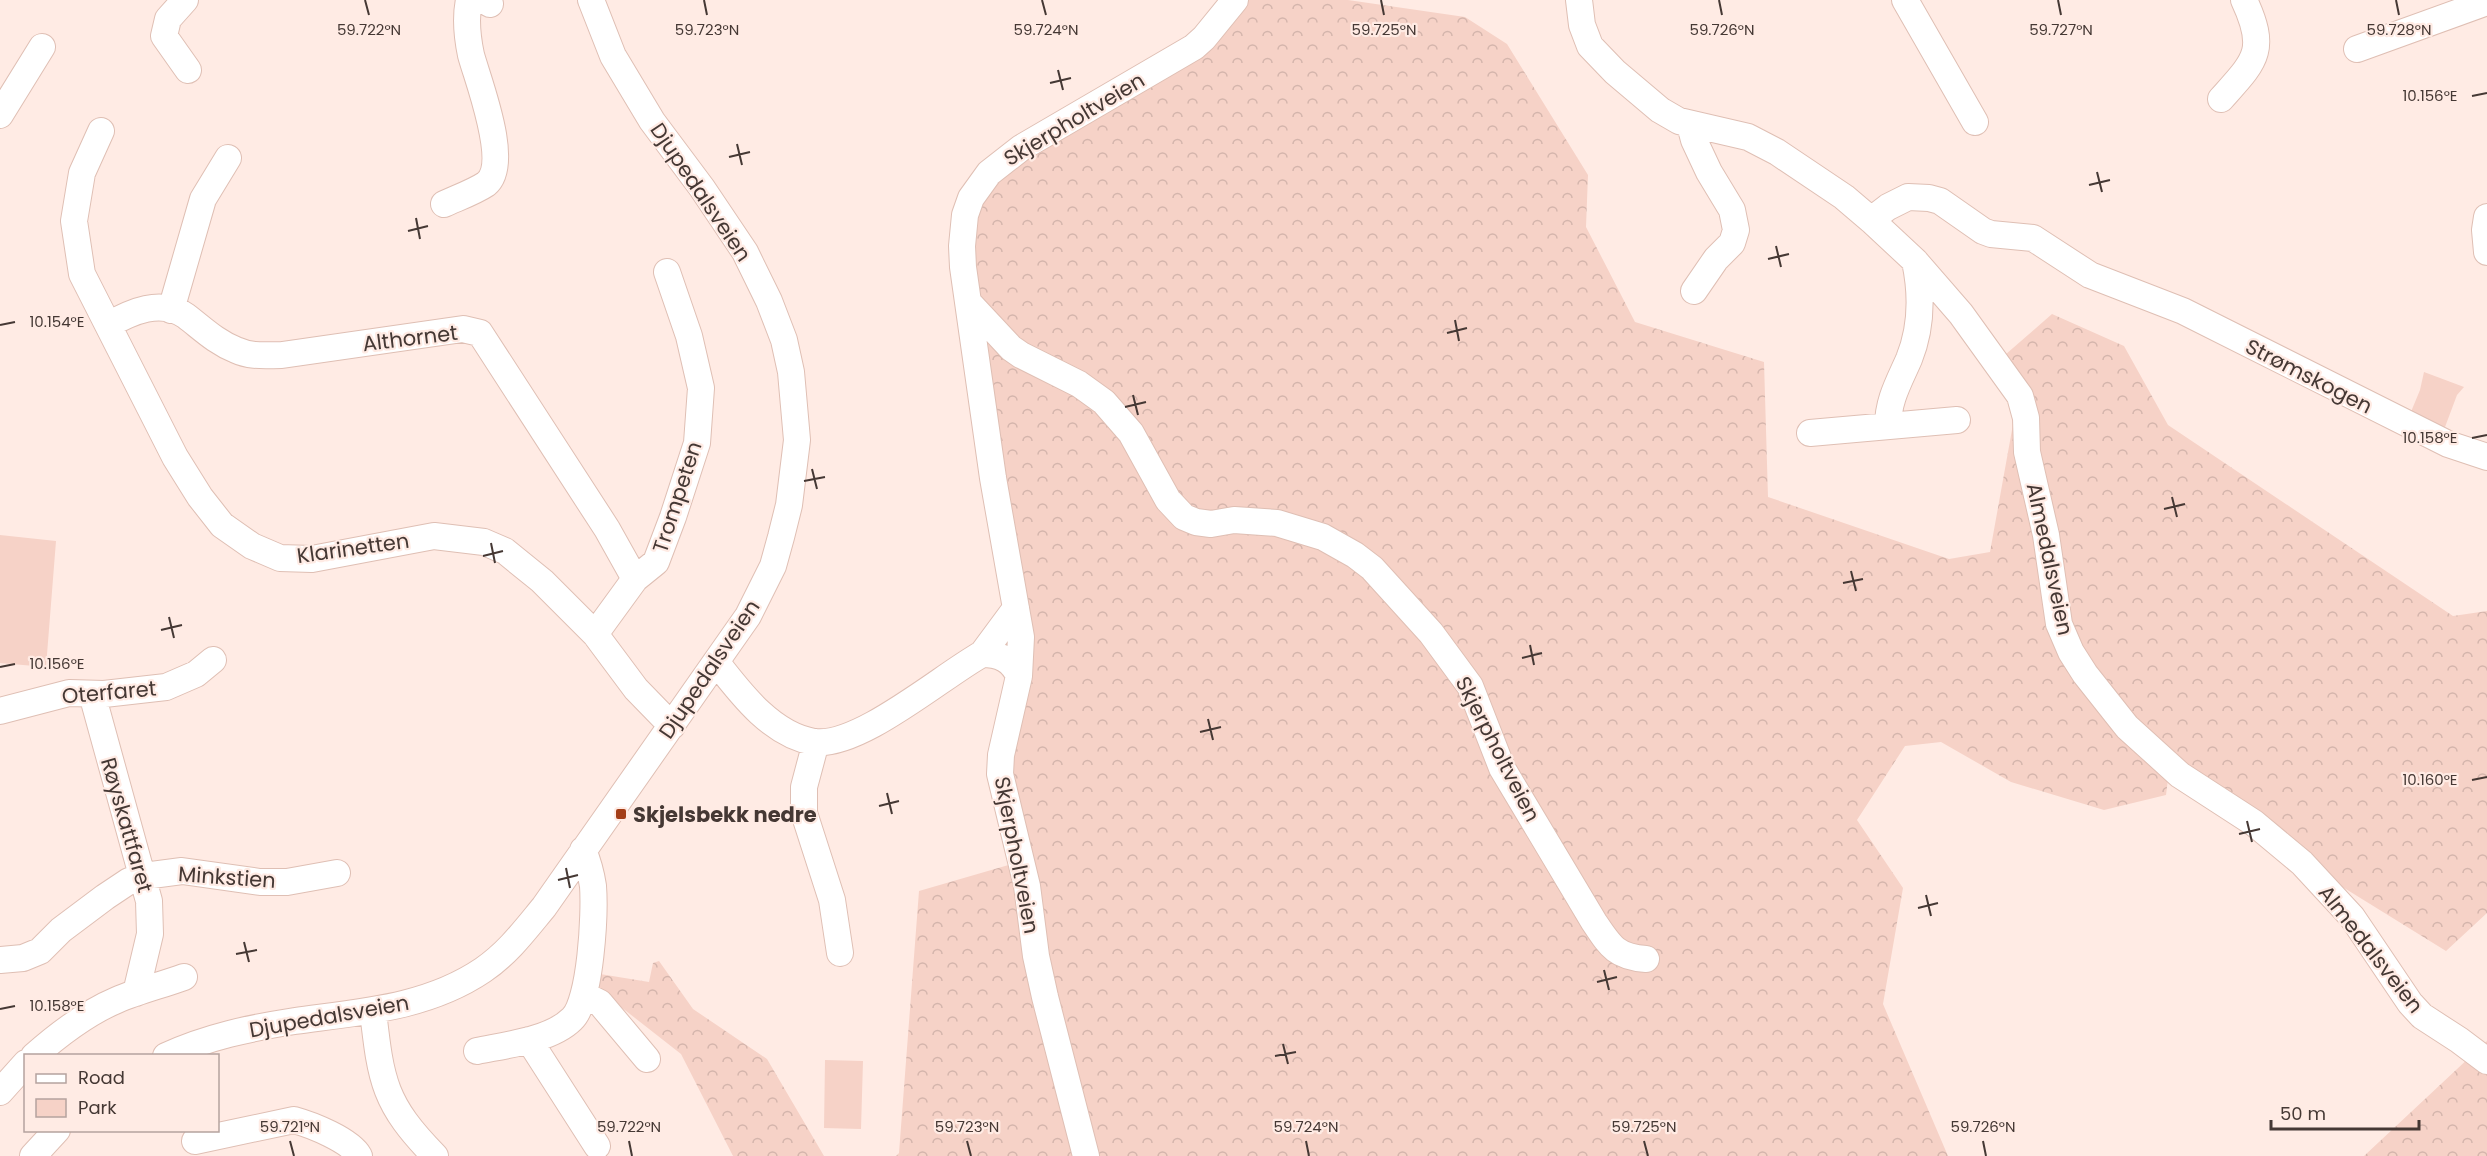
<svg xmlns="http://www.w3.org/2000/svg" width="2487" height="1156" viewBox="0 0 2487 1156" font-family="Poppins,sans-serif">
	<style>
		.forest { fill: url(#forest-crowns) }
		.park { fill: #f6d2c7 }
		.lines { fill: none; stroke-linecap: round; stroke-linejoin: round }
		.minor-casing { stroke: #dfbfb4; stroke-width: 28 }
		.minor { stroke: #fff; stroke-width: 26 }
		.ticks { fill: none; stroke: #453834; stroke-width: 2 }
		.poi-dot { fill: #a43e17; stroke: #ffebe4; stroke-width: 2 }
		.labels { text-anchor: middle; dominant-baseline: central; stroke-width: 4.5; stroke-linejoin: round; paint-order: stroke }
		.street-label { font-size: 21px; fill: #453834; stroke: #ffebe4 }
		.poi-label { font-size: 21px; font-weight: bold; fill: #453834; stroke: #ffebe4; text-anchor: start }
		.ticks-label { font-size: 15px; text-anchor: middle; fill: #453834; stroke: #ffebe4; stroke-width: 4.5; stroke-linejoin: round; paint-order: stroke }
	</style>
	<defs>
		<pattern id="forest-crowns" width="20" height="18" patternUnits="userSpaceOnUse" patternTransform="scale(1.5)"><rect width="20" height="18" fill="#f6d2c7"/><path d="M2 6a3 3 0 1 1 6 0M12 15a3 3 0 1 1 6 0" fill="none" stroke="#d4b5ac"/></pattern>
	</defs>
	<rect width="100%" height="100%" fill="#ffebe4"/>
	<path class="forest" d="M1242 0H1348L1465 17 1507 44 1588 175 1586 227 1635 322 1764 362 1768 497 1949 559 1990 552 2019 391 1998 361 2052 314 2124 346 2168 425 2453 616 2487 611V913L2446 951 2168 779 2166 795 2104 810 2011 782 1941 742 1905 746 1857 820 1903 888 1883 1004 1948 1156H896L899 1153 919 891 1022 861 1001 787 1017 673 964 288 975 189Z
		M659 961 693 1009 767 1059 824 1156H733L681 1054 598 989 600 974 649 982 653 963Z
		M2487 1041V1156H2364Z"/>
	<path class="park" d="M2424 372 2464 387 2457 395 2442 435 2408 419 2420 390Z
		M0 535 56 541 46 667 0 663Z
		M825 1060 863 1061 861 1129 824 1128Z"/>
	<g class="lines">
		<defs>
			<path id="minor" d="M185 0 168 19 164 36 188 70
				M484 0 490 4
				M1579 0 1582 25 1590 46 1615 72 1660 110 1679 121 1748 137 1777 152 1844 197 1871 220 1915 261 1961 314 2020 396 2026 418 2027 452 2046 535 2059 624 2071 652 2085 674 2127 727 2180 775 2254 823 2302 863 2352 917 2410 1003 2422 1016 2459 1040 2487 1061
				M1905 0 1975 122
				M2357 49 2487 2
				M2221 99C2255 61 2268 51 2244 0
				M0 115 42 47
				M1690 125 1694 140 1709 172 1732 210 1736 230 1732 243 1716 259 1694 291
				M101 131 82 173 74 221 82 274 175 457 200 497 222 525 252 546 280 558 312 559 434 536 484 542 505 551 542 581 595 634 636 689 672 726
				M444 204C457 198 474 192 486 184 511 164 478 81 471 55 467 36 465 19 469 0
				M2487 217 2485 230 2487 252
				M1871 220 1888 207 1908 197 1929 198 1940 201 1983 231 1991 234 2033 238 2090 275 2183 311 2448 444 2487 457
				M969 303 1011 348 1021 355 1079 384 1104 402 1131 433 1168 500 1184 517 1196 522 1211 524 1234 520 1277 523 1323 537 1355 555 1372 568 1431 633 1470 686 1502 768 1594 922C1610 946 1616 957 1646 959
				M171 310 203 199 228 158
				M108 325C131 312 161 298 186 316 203 329 216 342 236 350 251 357 266 355 282 355L463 329 480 333 607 529 635 579
				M1888 426C1888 400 1899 382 1909 359 1922 327 1922 294 1915 261
				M1810 433 1957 420
				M595 634 635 579 656 562 673 517 697 443 701 388 689 336 667 272
				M982 654 1016 608
				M717 663C741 694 772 735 814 742 859 748 942 676 982 654 1000 654 1012 660 1019 676
				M92 694 149 901 150 934 136 993
				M0 711 69 693 104 694 166 687 196 674 213 660
				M816 742 804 787V813L832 900 840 953
				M0 960 23 958 40 951 61 930 105 897 129 881 144 876 182 871 260 882H287L337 873
				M584 995 600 1003 647 1059
				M373 1011C381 1082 384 1104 435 1156
				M529 1040 597 1146
				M477 1051C506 1045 551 1040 572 1019 591 1002 595 912 593 886 591 873 588 862 583 850
				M34 1056C59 1034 86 1013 117 1000 138 991 162 985 184 977
				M166 1056C207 1037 250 1028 295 1021 360 1012 427 1008 483 970 508 953 525 930 544 907L748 616 773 566 781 537 789 505 797 440 791 372 784 340 769 301 745 252 702 188 652 121 613 56 591 0
				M0 1092 26 1063
				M195 1141 294 1120C312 1125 350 1140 359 1156
				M33 1156 57 1130
				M1086 1156 1045 997 1036 956 1027 886 1000 774 1001 755 1019 676 1021 637 993 478 963 267 962 246 965 215 971 198 989 173 1021 148 1194 47 1204 38 1235 0"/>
		</defs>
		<use href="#minor" class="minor-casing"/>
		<use href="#minor" class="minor"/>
	</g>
	<path class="ticks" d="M365 0 369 15M704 0 707 15M1042 0 1046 15M1381 0 1384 15M1719 0 1722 15M2058 0 2061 15M2396 0 2399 15M1058 70 1063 90M1050 83 1071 78M2472 96 2487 93M737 144 742 165M729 157 750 152M2097 172 2102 192M2089 185 2110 180M416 218 420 239M408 231 428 226M1776 246 1781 267M1768 259 1789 254M1455 320 1459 341M0 325 15 322M1447 333 1467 328M1133 395 1138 415M1125 407 1146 402M2472 438 2487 435M812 469 817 489M804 481 825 477M2172 497 2177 517M2164 509 2185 504M491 543 495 563M483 556 503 551M1851 571 1856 591M1843 583 1863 579M169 617 174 638M161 630 182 625M1530 645 1534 665M1522 658 1542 653M0 667 15 664M1208 719 1213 740M1200 732 1221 727M2472 780 2487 777M887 793 892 814M879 806 899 801M2247 821 2252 842M2239 834 2260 829M566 868 570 888M558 880 578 875M1926 895 1931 916M1918 908 1938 903M244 942 249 962M236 954 257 950M1604 970 1609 990M1597 982 1617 977M0 1009 15 1006M1283 1044 1288 1064M1275 1056 1296 1052M290 1141 294 1156M629 1141 632 1156M967 1141 971 1156M1306 1141 1309 1156M1644 1141 1648 1156M1983 1141 1986 1156"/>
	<rect class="poi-dot" x="615" y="808" width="12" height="12" rx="3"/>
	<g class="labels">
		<g class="street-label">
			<text transform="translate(1074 119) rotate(-31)">Skjerpholtveien</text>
			<text transform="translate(701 192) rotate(56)">Djupedalsveien</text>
			<text transform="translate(410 338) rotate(-7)">Althornet</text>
			<text transform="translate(2309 376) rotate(27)">Strømskogen</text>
			<text transform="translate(677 497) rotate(-72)">Trompeten</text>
			<text transform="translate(353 548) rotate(-8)">Klarinetten</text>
			<text transform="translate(2050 559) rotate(78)">Almedalsveien</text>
			<text transform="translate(709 669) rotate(-56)">Djupedalsveien</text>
			<text transform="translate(109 692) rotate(-5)">Oterfaret</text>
			<text transform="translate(1498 749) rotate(63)">Skjerpholtveien</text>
			<text transform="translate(127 825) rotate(74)">Røyskattfaret</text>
			<text transform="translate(1017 855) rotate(79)">Skjerpholtveien</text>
			<text transform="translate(227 877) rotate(4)">Minkstien</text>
			<text transform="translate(2371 949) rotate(52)">Almedalsveien</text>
			<text transform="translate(329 1016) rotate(-10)">Djupedalsveien</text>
		</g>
		<g class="poi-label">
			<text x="633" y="814">Skjelsbekk nedre</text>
		</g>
	</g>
	<g class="ticks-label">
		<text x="369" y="35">59.722°N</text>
		<text x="707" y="35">59.723°N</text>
		<text x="1046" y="35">59.724°N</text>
		<text x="1384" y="35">59.725°N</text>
		<text x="1722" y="35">59.726°N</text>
		<text x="2061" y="35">59.727°N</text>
		<text x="2399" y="35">59.728°N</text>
		<text x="2430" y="101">10.156°E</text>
		<text x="57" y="327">10.154°E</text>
		<text x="2430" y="443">10.158°E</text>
		<text x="57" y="669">10.156°E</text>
		<text x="2430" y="785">10.160°E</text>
		<text x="57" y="1011">10.158°E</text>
		<text x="290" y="1132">59.721°N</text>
		<text x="629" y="1132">59.722°N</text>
		<text x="967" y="1132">59.723°N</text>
		<text x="1306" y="1132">59.724°N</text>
		<text x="1644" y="1132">59.725°N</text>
		<text x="1983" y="1132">59.726°N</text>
	</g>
	<rect x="24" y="1054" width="195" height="78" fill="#ffebe4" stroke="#b5a39e" stroke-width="1.5"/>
	<rect x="36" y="1074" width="30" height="9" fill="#ffffff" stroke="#b5a39e" stroke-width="1.5"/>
	<text x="78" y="1084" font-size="18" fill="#453834">Road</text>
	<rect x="36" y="1099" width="30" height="18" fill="#f6d2c7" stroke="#b5a39e" stroke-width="1.5"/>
	<text x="78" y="1114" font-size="18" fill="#453834">Park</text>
	<path d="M2271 1120v9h148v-9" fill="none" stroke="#453834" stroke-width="3"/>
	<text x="2280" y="1120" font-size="18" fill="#453834" stroke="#ffebe4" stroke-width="4.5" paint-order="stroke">50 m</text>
</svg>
